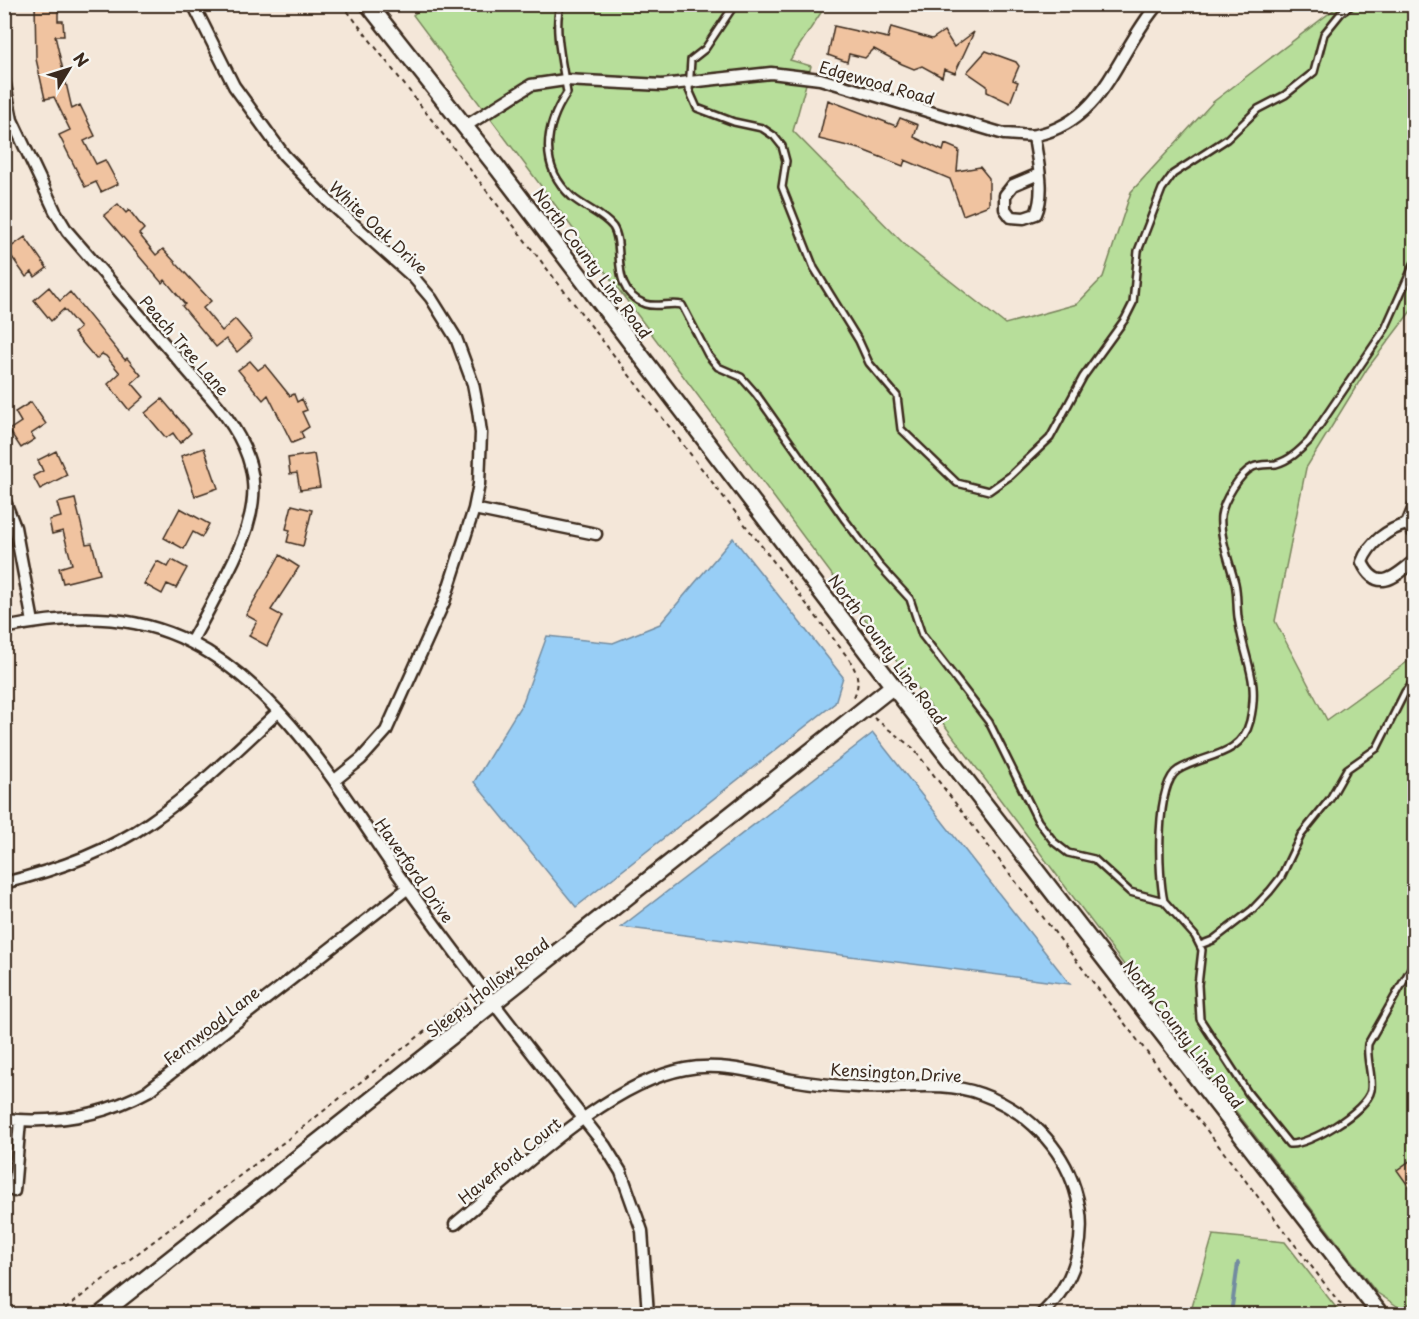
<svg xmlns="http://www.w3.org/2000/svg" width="1419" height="1319" viewBox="0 0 1419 1319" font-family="'Playpen Sans',sans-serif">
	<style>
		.green { fill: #b7de9a; stroke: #79845c; stroke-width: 1.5 }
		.water { fill: #98cef6; stroke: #738ca0; stroke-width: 1.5 }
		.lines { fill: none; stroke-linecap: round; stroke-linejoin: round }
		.stream { stroke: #738ca0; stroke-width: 4 }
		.building { fill: #f0c3a0; stroke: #3b2a1e; stroke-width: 1.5 }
		.lane-casing { stroke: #3b2a1e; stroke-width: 10 }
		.street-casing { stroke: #3b2a1e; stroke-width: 15 }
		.secondary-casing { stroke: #3b2a1e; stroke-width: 20 }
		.path { stroke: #3b2a1e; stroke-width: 2; stroke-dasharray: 4.5 4.5; stroke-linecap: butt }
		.lane { stroke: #f6f6f2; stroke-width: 5 }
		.street { stroke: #f6f6f2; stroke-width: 10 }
		.secondary { stroke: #f6f6f2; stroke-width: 15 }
		.labels { text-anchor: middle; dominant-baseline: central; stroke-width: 5; stroke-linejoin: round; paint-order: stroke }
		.street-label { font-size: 16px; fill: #3b2a1e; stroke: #f6f6f2 }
	</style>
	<rect width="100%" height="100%" fill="#f4e7d9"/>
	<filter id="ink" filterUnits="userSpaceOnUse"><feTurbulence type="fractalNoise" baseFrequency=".0167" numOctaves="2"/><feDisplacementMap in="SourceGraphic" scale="12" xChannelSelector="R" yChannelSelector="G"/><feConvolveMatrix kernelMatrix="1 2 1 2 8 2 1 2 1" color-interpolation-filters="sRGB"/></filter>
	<g filter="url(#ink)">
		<path class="green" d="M427 4 826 5 790 60 811 66 793 131 906 246 1005 324 1077 304 1103 277 1131 192 1213 102 1340 5H1414V307L1367 369 1306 468 1275 621 1327 720 1414 657V1302L1400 1308 1376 1292 1163 1017 413 15Z
			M1213 1235 1285 1242 1341 1314H1190Z"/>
		<path class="water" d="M733 538 843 677 835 703 576 907 474 782 523 702 547 636 613 643 660 624Z
			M873 733 1070 984 621 927Z"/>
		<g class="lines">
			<path class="stream" d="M1231 1314 1238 1263"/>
		</g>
		<path class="building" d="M35 4H58V21H63L64 36H55L72 109 80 105 95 136 84 141 96 164 105 160 118 184 101 192 96 182 85 187 59 135 70 130 54 97 45 99 36 59Z
			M834 26 888 38 891 27 932 39 944 31 954 47 974 32 955 73 944 69 942 77 922 66 914 69 902 64 874 49 865 58 849 54 847 62 828 55Z
			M986 51 1016 62 1019 66 1013 80 1018 82 1010 103 987 92V86L967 72Z
			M828 100 896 126 900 118 918 125 914 137 943 151 945 144 959 150 957 171 980 167 989 178V205L963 215 950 179 905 160 903 166 860 149 819 139Z
			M118 204 126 213 129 210 144 229 139 234 156 255 163 249 211 301 203 308 222 331 235 319 252 339 237 352 226 339 216 347 182 306 185 304 165 280 162 283 104 215Z
			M25 237 47 268 35 277 32 272 26 277 7 250Z
			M49 287 60 301 70 292 125 360 127 358 141 375 132 383 144 397 129 410 108 384 120 373 106 356 102 354 96 359 74 333 80 328 64 309 51 321 34 300Z
			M250 361 258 370 265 365 290 396 294 394 297 402 302 399 307 410 302 412 309 427 301 432 304 438 292 443 268 395 263 400 238 370Z
			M162 399 191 433 180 443 173 433 166 438 145 413Z
			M31 402 46 424 31 434 35 439 21 448 9 430 21 422 15 412Z
			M204 448 218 488 195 496 181 456Z
			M56 451 67 475 40 489 33 476 43 471 38 460Z
			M314 454 320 487 300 490 297 473 290 474 288 458Z
			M75 499 86 544 92 543 100 574 63 583 59 568 72 564 63 531 52 534 49 520 61 517 57 503Z
			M292 505 312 510 303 546 287 542 290 530 286 529Z
			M180 508 209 524 202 537 193 532 184 549 164 538Z
			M280 555 299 567 271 610 282 616 267 646 249 636 257 621 246 615Z
			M172 560 187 568 176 588 167 584 162 594 144 584 157 561 168 567Z
			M1414 1158V1194L1397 1170Z"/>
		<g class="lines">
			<defs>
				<path id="lane" d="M561 4C552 25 564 71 567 93 544 127 539 167 572 197 585 208 603 214 613 227 626 247 608 290 645 304 657 308 670 302 682 305L708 355 718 367 741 377 756 394 845 520 879 565 910 599 922 635 989 722 1038 821 1054 842 1068 853 1094 859 1130 892 1164 901 1195 936 1202 950 1198 985 1200 1019 1248 1093 1289 1144C1308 1146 1367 1111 1371 1090 1373 1075 1366 1060 1368 1044L1414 963
					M735 4 705 49 691 60 689 90 697 108 734 122 762 128 774 136 782 146 786 161 782 187 814 268 859 341 869 363 897 396 901 429 957 483 989 491 1010 476 1050 438 1083 377 1125 319 1133 303 1138 251 1162 189 1173 174 1227 139 1258 109 1285 95 1314 72 1324 34 1341 13 1353 4
					M1164 901C1158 876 1155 784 1178 770 1203 754 1241 758 1250 721 1260 680 1245 662 1239 623 1236 610 1238 596 1235 583 1230 564 1219 534 1221 516 1223 501 1240 473 1253 467 1260 464 1268 465 1276 464 1290 460 1299 451 1309 441L1385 329 1414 264
					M1200 945 1213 940 1252 910 1270 891 1281 877 1301 835 1330 799 1347 769 1377 748 1405 692 1414 681"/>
				<path id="street" d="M193 4 234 86 284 155 329 202 414 278 431 298 456 338 473 384 478 410 481 433 479 484 474 509 444 602 386 731 361 759 335 780
					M4 80 12 120 55 211 67 231 218 406C266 465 261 507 228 572 216 596 204 619 191 642
					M464 127 531 85 565 80 662 85 771 73 820 79 1004 134C1014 134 1026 137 1036 135 1106 120 1117 51 1158 4
					M1034 136C1037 160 1046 191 1036 214L1024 218 1011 217 1005 209V195L1013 185 1039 174
					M4 499 15 527 33 622
					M474 509 596 534
					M1407 524C1388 529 1369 543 1362 562 1377 594 1395 577 1414 561
					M1407 524 1414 507
					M1407 524 1414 533
					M4 628C68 615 131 612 190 642 288 691 348 806 410 891 473 978 539 1062 605 1146L621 1172 642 1231 648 1314
					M4 883C53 871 107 852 149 823 196 791 236 751 278 712
					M4 1119C55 1124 103 1116 148 1091L408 888
					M14 1191 20 1121
					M455 1224C516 1174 607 1083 685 1069 721 1062 757 1073 792 1080 814 1084 838 1086 860 1087 899 1089 944 1080 981 1094 1074 1127 1118 1241 1042 1314"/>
				<path id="secondary" d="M368 4 496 166 893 686 1380 1314
					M101 1314 893 686"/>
			</defs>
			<use href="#lane" class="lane-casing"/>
			<use href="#street" class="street-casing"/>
			<use href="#secondary" class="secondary-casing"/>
			<path class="path" d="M342 4 849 659C858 674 861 683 853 699
				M874 718 913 748 1348 1314
				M489 980 499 971 516 966
				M58 1314 288 1139 471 995
				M1394 1314 1414 1301"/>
			<use href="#lane" class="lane"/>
			<use href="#street" class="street"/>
			<use href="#secondary" class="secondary"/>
		</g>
	</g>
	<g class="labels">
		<g class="street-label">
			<text transform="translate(877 82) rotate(16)">Edgewood Road</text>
			<text transform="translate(379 227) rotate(43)">White Oak Drive</text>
			<text transform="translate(593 263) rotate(53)">North County Line Road</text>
			<text transform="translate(185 345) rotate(49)">Peach Tree Lane</text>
			<text transform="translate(888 649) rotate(53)">North County Line Road</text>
			<text transform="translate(415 870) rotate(55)">Haverford Drive</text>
			<text transform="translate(487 987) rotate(-38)">Sleepy Hollow Road</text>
			<text transform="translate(211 1025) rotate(-38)">Fernwood Lane</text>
			<text transform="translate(1184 1034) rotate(52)">North County Line Road</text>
			<text transform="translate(896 1072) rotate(3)">Kensington Drive</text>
			<text transform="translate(509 1160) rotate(-39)">Haverford Court</text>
		</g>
	</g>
	<rect width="1419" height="1319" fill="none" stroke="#f6f6f2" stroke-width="24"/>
	<rect x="12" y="12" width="1395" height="1295" fill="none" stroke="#3b2a1e" stroke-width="2" filter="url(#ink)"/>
	<g transform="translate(69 69) rotate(52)" stroke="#f6f6f2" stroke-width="4.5" paint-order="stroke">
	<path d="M0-4.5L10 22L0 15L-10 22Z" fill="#3b2a1e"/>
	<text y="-9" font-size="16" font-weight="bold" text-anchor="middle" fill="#3b2a1e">N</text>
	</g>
</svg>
